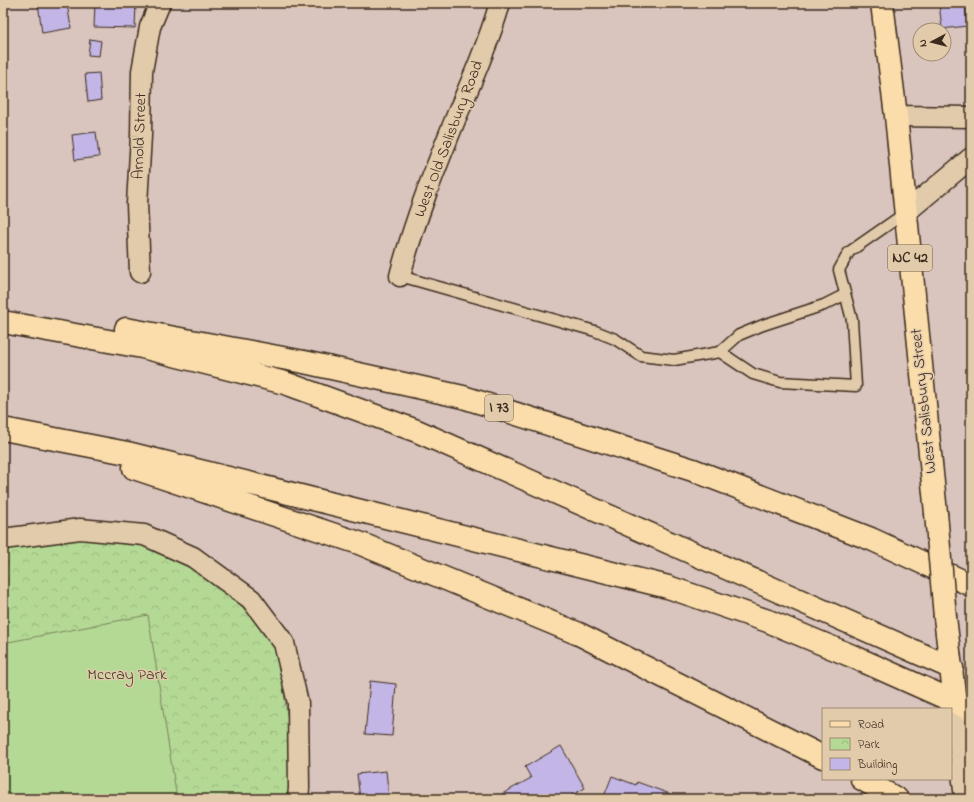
<svg xmlns="http://www.w3.org/2000/svg" width="974" height="802" viewBox="0 0 974 802" font-family="'Indie Flower',sans-serif">
	<style>
		.park { fill: url(#park-crowns); stroke: #78825a }
		.pitch { fill: #b4d995; stroke: #78825a }
		.building { fill: #c3b6e7; stroke: #3b2a1e }
		.lines { fill: none; stroke-linecap: round; stroke-linejoin: round }
		.service-casing { stroke: #3b2a1e; stroke-width: 13 }
		.minor-casing { stroke: #3b2a1e; stroke-width: 23 }
		.secondary-casing { stroke: #3b2a1e; stroke-width: 25 }
		.primary-casing { stroke: #3b2a1e; stroke-width: 25 }
		.motorway-casing { stroke: #3b2a1e; stroke-width: 25 }
		.service { stroke: #e2cbab; stroke-width: 10 }
		.minor { stroke: #e2cbab; stroke-width: 20 }
		.secondary { stroke: #e2cbab; stroke-width: 22 }
		.primary { stroke: #faddab; stroke-width: 22 }
		.motorway { stroke: #faddab; stroke-width: 22 }
		.primary-bridge-casing { stroke: #3b2a1e; stroke-width: 25; stroke-linecap: butt }
		.primary-bridge { stroke: #faddab; stroke-width: 22 }
		.labels { text-anchor: middle; dominant-baseline: central; stroke-width: 3; stroke-linejoin: round; paint-order: stroke }
		.shield { fill: #e2cbab; stroke: #6d5a48; stroke-width: 1 }
		.shield-label { font-size: 15px; font-weight: bold; fill: #3b2a1e }
		.street-label { font-size: 16px; fill: #3b2a1e; stroke: #e2cbab }
		.park-label { font-size: 16px; fill: #473c2a; stroke: #e2cbab }
	</style>
	<defs>
		<pattern id="park-crowns" width="20" height="18" patternUnits="userSpaceOnUse"><rect width="20" height="18" fill="#b4d995"/><path d="M2 6a3 3 0 1 1 6 0M12 15a3 3 0 1 1 6 0" fill="none" stroke="#9cba80"/></pattern>
	</defs>
	<rect width="100%" height="100%" fill="#d9c5bd"/>
	<filter id="ink" filterUnits="userSpaceOnUse"><feTurbulence type="fractalNoise" baseFrequency=".025" numOctaves="2"/><feDisplacementMap in="SourceGraphic" scale="8" xChannelSelector="R" yChannelSelector="G"/><feConvolveMatrix kernelMatrix="1 2 1 2 8 2 1 2 1" color-interpolation-filters="sRGB"/></filter>
	<g filter="url(#ink)">
		<path class="park" d="M113 532 212 578 276 639 296 776 294 799H3V545Z"/>
		<path class="pitch" d="M148 615 177 799H3V643Z"/>
		<path class="building" d="M38 3H67L71 28 42 33Z
			M95 3H136L135 28 94 27Z
			M939 3H965L967 26 942 29Z
			M3 38 7 48 3 50Z
			M90 39 101 41 99 56 88 55Z
			M99 73 101 100 88 102 85 74Z
			M96 132 99 157 75 160 72 135Z
			M370 681 396 684 392 736 365 734Z
			M561 746 585 788 565 799H493L531 778 525 767Z
			M386 771 389 799H360L357 774Z
			M612 776 636 785 637 782 684 799H603Z"/>
		<g class="lines">
			<defs>
				<path id="service" d="M400 276 595 331 615 339 641 356 674 360 720 352 739 335 763 325 824 305 844 295
					M720 352 753 374 780 382 856 386 852 320 839 270 849 252 905 213"/>
				<path id="minor" d="M896 116 971 117
					M905 213 971 158
					M140 272 137 204 141 136 142 71 150 27 160 3
					M400 276C414 221 436 167 457 115 473 78 489 41 500 3
					M3 539 80 529 144 535 193 557 251 599 284 643 298 703 299 788 298 799"/>
				<path id="secondary" d="M955 702 966 799"/>
				<path id="primary" d="M882 3 896 116 936 513
					M945 617 955 702 971 710"/>
				<path id="motorway" d="M3 322 142 347 285 383 417 431 952 668
					M126 329 304 362 463 397 693 470 871 539 971 585
					M3 429 127 453 668 587 768 621 852 656 955 702
					M134 468 359 543 579 634 823 757
					M862 779 897 799"/>
			</defs>
			<use href="#service" class="service-casing"/>
			<use href="#minor" class="minor-casing"/>
			<use href="#secondary" class="secondary-casing"/>
			<use href="#primary" class="primary-casing"/>
			<use href="#motorway" class="motorway-casing"/>
			<use href="#service" class="service"/>
			<use href="#minor" class="minor"/>
			<use href="#secondary" class="secondary"/>
			<use href="#primary" class="primary"/>
			<use href="#motorway" class="motorway"/>
			<defs>
				<path id="primary-bridge" d="M936 513 945 617"/>
			</defs>
			<use href="#primary-bridge" class="primary-bridge-casing"/>
			<use href="#primary-bridge" class="primary-bridge"/>
		</g>
	</g>
	<g class="labels">
		<g class="shield">
			<rect x="888" y="245" width="44" height="26" rx="3"/>
			<rect x="485" y="395" width="28" height="26" rx="3"/>
		</g>
		<g class="shield-label">
			<text x="910" y="258">NC 42</text>
			<text x="499" y="408">I 73</text>
		</g>
		<g class="street-label">
			<text transform="translate(140 136) rotate(-88)">Arnold Street</text>
			<text transform="translate(449 139) rotate(-69)">West Old Salisbury Road</text>
			<text transform="translate(924 401) rotate(-96)">West Salisbury Street</text>
		</g>
		<g class="park-label">
			<text x="127" y="675">Mccray Park</text>
		</g>
	</g>
	<rect width="974" height="802" fill="none" stroke="#e2cbab" stroke-width="16"/>
	<rect x="8" y="8" width="958" height="786" fill="none" stroke="#3b2a1e" stroke-width="1.5" filter="url(#ink)"/>
	<rect x="822" y="708" width="130" height="72" fill="#e2cbab" stroke="#9f8b73"/>
	<rect x="830" y="721" width="20" height="6" fill="#faddab" stroke="#9f8b73"/>
	<text x="858" y="728" font-size="12" fill="#3b2a1e">Road</text>
	<rect x="830" y="738" width="20" height="12" fill="url(#park-crowns)" stroke="#9f8b73"/>
	<text x="858" y="748" font-size="12" fill="#3b2a1e">Park</text>
	<rect x="830" y="758" width="20" height="12" fill="#c3b6e7" stroke="#9f8b73"/>
	<text x="858" y="768" font-size="12" fill="#3b2a1e">Building</text>
	<g transform="translate(932 42) rotate(263)"><circle r="19" fill="#e2cbab" stroke="#9f8b73"/>
	<path d="M0-3L7 15L0 10L-7 15Z" fill="#3b2a1e"/>
	<text y="-6" font-size="11" font-weight="bold" text-anchor="middle" fill="#3b2a1e">N</text>
	</g>
</svg>
